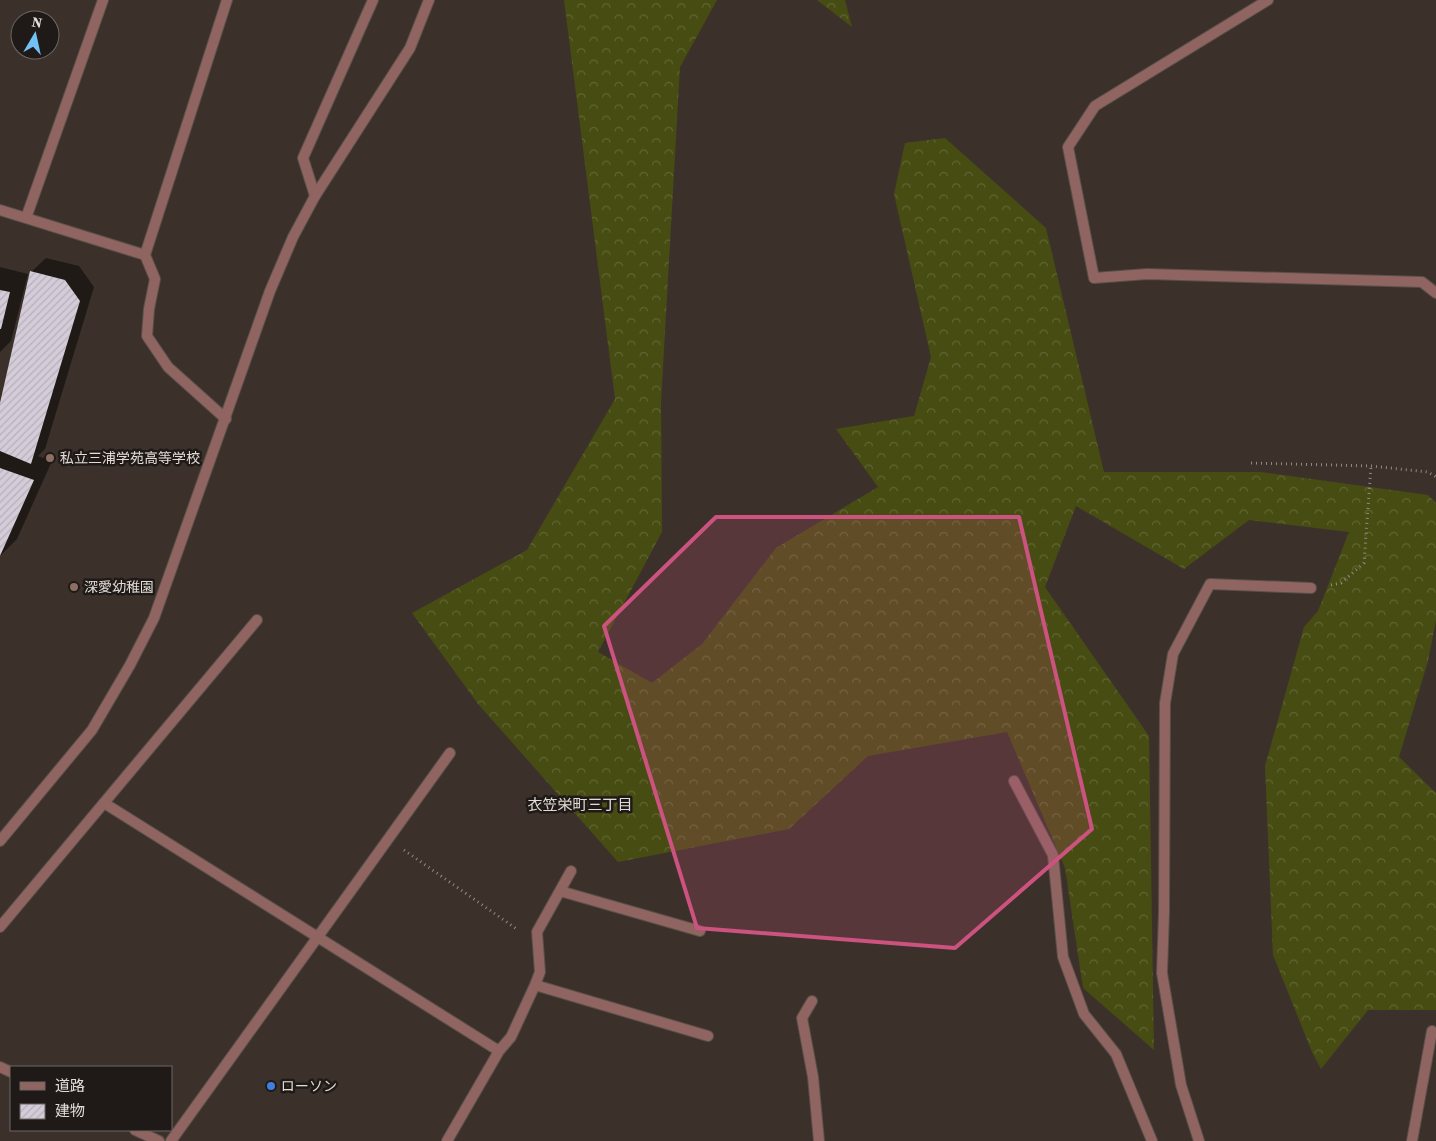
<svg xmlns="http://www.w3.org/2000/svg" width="1436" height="1141" viewBox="0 0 1436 1141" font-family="'Source Serif 4','Noto Sans JP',serif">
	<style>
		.forest { fill: url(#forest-crowns) }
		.shadow { fill: #0007 }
		.building { fill: url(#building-hatch) }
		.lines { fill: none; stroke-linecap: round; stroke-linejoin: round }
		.service-casing { stroke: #595049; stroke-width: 12 }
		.pedestrian-casing { stroke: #595049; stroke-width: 12 }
		.minor-casing { stroke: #595049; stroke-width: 12 }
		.tertiary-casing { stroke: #595049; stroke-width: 12 }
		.path { stroke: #928a85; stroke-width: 3; stroke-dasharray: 1 4; stroke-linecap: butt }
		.service { stroke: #8f6461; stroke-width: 10 }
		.pedestrian { stroke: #8f6461; stroke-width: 10 }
		.minor { stroke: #8f6461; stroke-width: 10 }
		.tertiary { stroke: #8f6461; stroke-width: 10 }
		.marked { fill: #cc5280; fill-opacity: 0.2; stroke: #cc5280; stroke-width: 4; stroke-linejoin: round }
		.education-dot { fill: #8d6e63; stroke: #1f1a17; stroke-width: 2 }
		.shop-dot { fill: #3f7fe0; stroke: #1f1a17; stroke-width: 2 }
		.labels { text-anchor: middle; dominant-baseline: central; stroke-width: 5; stroke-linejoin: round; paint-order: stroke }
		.poi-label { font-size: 14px; fill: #e2dbd7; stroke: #1f1a17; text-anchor: start }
		.neighbourhood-label { font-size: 15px; fill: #e2dbd7; stroke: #1f1a17 }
	</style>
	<defs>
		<pattern id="forest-crowns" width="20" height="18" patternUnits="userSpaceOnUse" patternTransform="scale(1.25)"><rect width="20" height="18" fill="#474c12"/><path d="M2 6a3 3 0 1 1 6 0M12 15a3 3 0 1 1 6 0" fill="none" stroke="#616534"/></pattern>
		<pattern id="building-hatch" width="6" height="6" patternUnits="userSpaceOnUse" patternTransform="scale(1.25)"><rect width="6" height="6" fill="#d4ccd8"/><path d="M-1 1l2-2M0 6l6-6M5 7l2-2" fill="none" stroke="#b7b0ba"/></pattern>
	</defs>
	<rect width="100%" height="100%" fill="#3b312a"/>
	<path class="forest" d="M564 0H717L680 67 661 402 662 532 598 652 652 683 702 644 776 548 878 487 836 429 914 416 931 357 894 194 905 143 945 138 1046 228 1104 472H1261L1428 495 1436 503V620L1428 661 1399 757 1436 793V1010H1368L1321 1069 1312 1052 1273 955 1265 766 1304 627 1318 611 1349 532 1249 520 1184 569 1076 506 1045 587 1149 736 1154 1050 1083 988 1065 868 1007 732 868 756 789 829 618 862 478 704 412 613 527 550 615 399Z
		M817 0H845L852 27Z"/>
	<path class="shadow" d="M46 258 79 266 94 287 45 449 38 456 52 461 17 539 0 556V408L31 272Z
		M0 267 28 274 11 341 0 352Z"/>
	<path class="building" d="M30 271 65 280 80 301 31 464 0 451V403Z
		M0 290 10 292 1 329H0Z
		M0 468 34 480 0 556Z"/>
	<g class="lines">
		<defs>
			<path id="service" d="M315 196 303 158 373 0
				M812 1001 802 1018 813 1077 819 1141"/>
			<path id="pedestrian" d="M0 927 257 620"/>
			<path id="minor" d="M1268 0 1095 106 1068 147 1094 278 1147 274 1422 282 1436 293
				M0 210 145 255 155 279 149 309 147 336 168 367 226 419
				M26 218 103 0
				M145 255 227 0
				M1014 781 1053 855 1063 957 1084 1014 1116 1054 1152 1141
				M104 803 499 1051
				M560 891 700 931
				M535 985 708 1036
				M171 1141 450 753
				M447 1141 499 1051 511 1037 535 985 540 972 537 932 571 871
				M1199 1141 1181 1085 1162 973 1164 913 1165 703 1173 654 1210 584 1311 588
				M1412 1141 1432 1031"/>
			<path id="tertiary" d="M0 841 92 730 130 665 154 618 270 291 293 237 315 196 410 48 429 0
				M0 1067 11 1072
				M135 1130 159 1141"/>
		</defs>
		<use href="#service" class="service-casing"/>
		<use href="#pedestrian" class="pedestrian-casing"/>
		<use href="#minor" class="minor-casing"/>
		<use href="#tertiary" class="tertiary-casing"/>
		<path class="path" d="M1251 463 1371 466 1428 472 1436 477
			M1331 585 1341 583 1364 563 1371 466
			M404 850 518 930"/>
		<use href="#service" class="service"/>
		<use href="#pedestrian" class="pedestrian"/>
		<use href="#minor" class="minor"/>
		<use href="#tertiary" class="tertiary"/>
	</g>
	<path class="marked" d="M716 517H1019L1092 829 955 948 697 928 604 626Z"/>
	<g class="education-dot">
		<circle cx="50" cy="458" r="5"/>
		<circle cx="74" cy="587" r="5"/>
	</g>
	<circle class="shop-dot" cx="271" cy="1086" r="5"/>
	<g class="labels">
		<g class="poi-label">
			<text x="60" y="458">私立三浦学苑高等学校</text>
			<text x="84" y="587">深愛幼稚園</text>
			<text x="281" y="1086">ローソン</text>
		</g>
		<g class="neighbourhood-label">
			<text x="580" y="804">衣笠栄町三丁目</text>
		</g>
	</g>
	<rect x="10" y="1066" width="162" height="65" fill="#1f1a17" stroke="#6d6764"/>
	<rect x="20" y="1082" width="25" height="8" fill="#8f6461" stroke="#6d6764"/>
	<text x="55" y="1091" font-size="15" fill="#e2dbd7">道路</text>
	<rect x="20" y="1104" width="25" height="15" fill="url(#building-hatch)" stroke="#6d6764"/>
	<text x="55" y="1116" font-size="15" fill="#e2dbd7">建物</text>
	<g transform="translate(35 35) rotate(9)"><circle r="24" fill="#1f1a17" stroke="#6d6764"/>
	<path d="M0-4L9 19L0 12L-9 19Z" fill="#72c1f5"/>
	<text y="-8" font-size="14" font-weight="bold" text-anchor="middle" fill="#e2dbd7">N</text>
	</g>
</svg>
